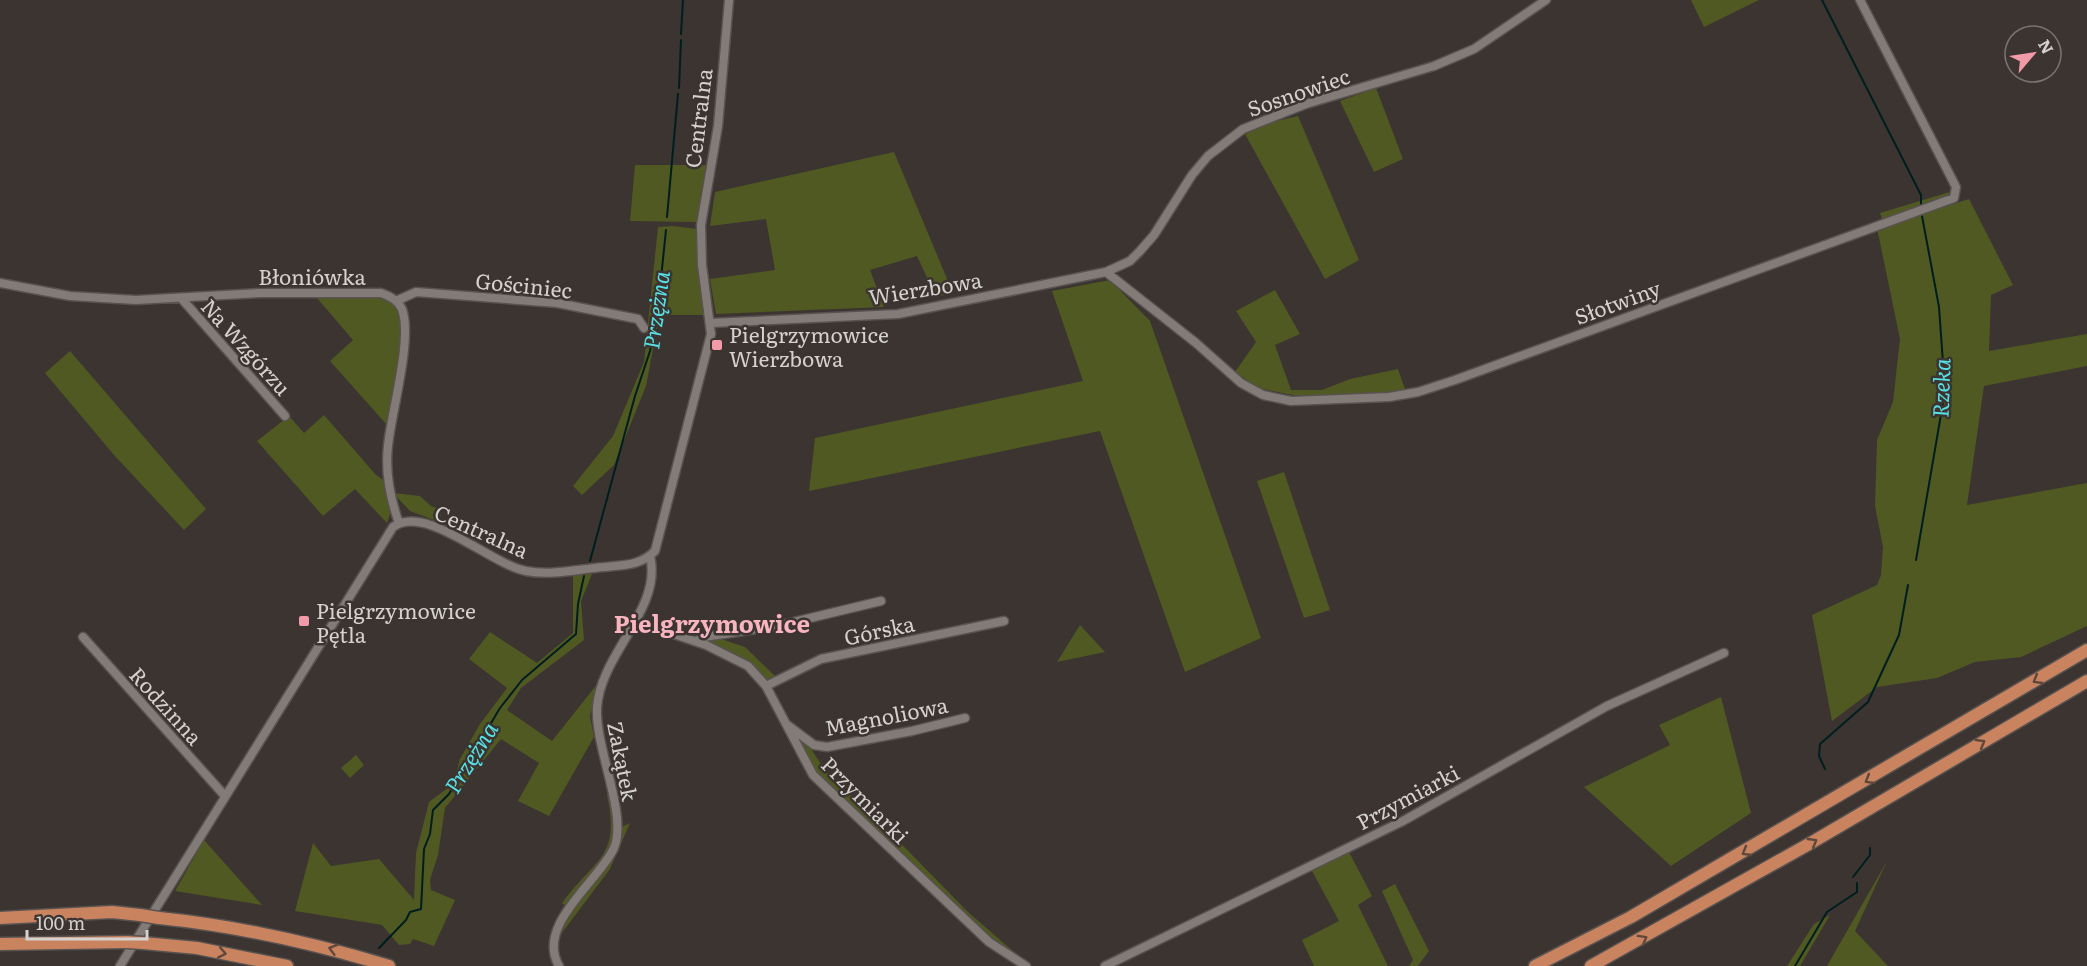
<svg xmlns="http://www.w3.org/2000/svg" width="2087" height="966" viewBox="0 0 2087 966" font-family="Literata,serif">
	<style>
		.green { fill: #505921 }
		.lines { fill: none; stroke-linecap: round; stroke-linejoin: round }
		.stream { stroke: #011e1f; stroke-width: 2 }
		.minor-casing { stroke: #585250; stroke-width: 11 }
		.highway-casing { stroke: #585250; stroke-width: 15 }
		.minor { stroke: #837b78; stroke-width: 8 }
		.highway { stroke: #c9835e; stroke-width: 12 }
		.highway-bridge-casing { stroke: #585250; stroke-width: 15; stroke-linecap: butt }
		.highway-bridge { stroke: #c9835e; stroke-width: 12 }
		.oneway { stroke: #5e483c }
		.poi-dot { fill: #f39aa9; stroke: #3b3431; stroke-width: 2 }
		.labels { text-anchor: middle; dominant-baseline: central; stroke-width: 5; stroke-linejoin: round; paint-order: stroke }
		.street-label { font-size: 21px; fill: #d5d1cf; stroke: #3b3431 }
		.poi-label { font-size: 21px; fill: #d5d1cf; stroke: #3b3431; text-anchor: start }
		.water-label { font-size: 22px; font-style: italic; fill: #58e1e5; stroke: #3b3431 }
		.quarter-label { font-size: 24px; font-weight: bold; fill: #f8b4bf; stroke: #3b3431 }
	</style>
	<rect width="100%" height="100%" fill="#3b3431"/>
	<path class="green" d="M1691 0H1759L1704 27Z
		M1376 88 1403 159 1374 172 1340 101Z
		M1298 116 1359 260 1325 279 1245 134 1265 124Z
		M894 152 953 293 936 297 917 256 870 270 884 307 716 314 710 279 775 270 766 219 710 226 715 192Z
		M635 165H706L697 222 630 221Z
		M1953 191 1946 196 1882 219 1880 213Z
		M1969 199 2013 285 1991 295 1989 351 2087 334V366L1984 386 1967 505 2087 483V626L2021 657 1975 662 1937 678 1877 687 1832 721 1812 615 1877 585 1881 575 1883 547 1875 506 1877 440 1893 402 1900 339 1877 228Z
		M673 226 697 229 704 315H666L657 328 646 386 614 465 582 495 573 486 613 436 644 362 658 227Z
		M1110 280 1150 321 1261 638 1185 672 1100 431 809 491 815 438 1083 381 1052 291Z
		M1275 290 1300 334 1275 345 1291 390H1322L1350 379 1398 369 1406 392 1323 398 1293 395 1258 388 1235 372 1256 342 1236 311Z
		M385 297C391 300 396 302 399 309 409 333 392 398 387 425L330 361 353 340 317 298Z
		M70 351 206 509 184 530 114 455 45 373Z
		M324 415 376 475 386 482 390 514 387 523 355 489 323 516 257 441 289 416 304 433Z
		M1284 472 1330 610 1304 618 1257 481Z
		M393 493 420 496 431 506 442 510 439 522 410 511Z
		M592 574 581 601 584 640 521 688 507 710 552 741 598 683 590 716 594 737 549 816 518 801 539 763 501 739 445 808 438 855 430 880 431 890 455 900 434 946 413 939 410 944 399 945 382 925 295 911 313 843 331 866 379 859 414 900 416 853 429 802 453 784 460 759 480 724 507 688 469 659 490 632 537 663 573 633V575Z
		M1080 625 1105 652 1057 662Z
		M715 637 745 647 776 677 766 681C754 659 728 650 705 641Z
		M1721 697 1751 813 1671 866 1584 787 1670 745 1659 725Z
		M790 728 809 746 827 773 873 815 968 912 1022 959 987 936 816 773Z
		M356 755 364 765 350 778 341 768Z
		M610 794 615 816 613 847 567 907 562 903C595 858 621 858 607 795Z
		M630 823 610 869 555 942 564 919 605 867 620 828Z
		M204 840 262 905 175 891Z
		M1349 852 1372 896 1358 905 1388 966H1314L1302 940 1339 921 1311 869Z
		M1887 861 1855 931 1888 966H1827Z
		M1395 884 1429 951 1418 966H1409L1413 960 1382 891Z
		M1830 915 1800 966H1787L1814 924Z"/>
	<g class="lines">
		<path class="stream" d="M1822 0 1921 195V207
			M681 34 683 0
			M679 88 681 40
			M667 217 678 94
			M1916 560 1945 391 1939 307 1922 216
			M590 561 635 396 650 351 657 317 666 230
			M1825 769 1819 756 1820 744 1868 702 1899 635 1908 585
			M1853 877 1870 855V848
			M379 948 406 920 410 912 421 909 424 849 430 834 433 810 449 794 500 708 522 680 576 634 578 604 584 576
			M1795 966 1827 912 1857 892V883"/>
		<defs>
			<path id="minor" d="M1106 272 1196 343 1241 383 1263 395 1291 401 1389 397 1418 392 1455 380 1954 198 1956 187 1860 0
				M0 283 70 296 136 300 260 293H381C390 296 398 300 402 309 413 339 391 413 388 446 385 472 390 498 399 523
				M182 299 285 416
				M396 301 416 292 557 303 638 319 644 328
				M711 323 898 314 1106 272 1130 261 1140 251 1154 235 1192 175 1208 156 1243 129 1306 104 1434 66 1474 49 1546 0
				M635 621 706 645 748 666 766 686 813 775 989 942 1026 966
				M83 637 225 796
				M696 641 704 637 777 626 881 601
				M766 686 821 659 1004 621
				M786 724 814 745 827 747 912 731 965 718
				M120 966 393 527C425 503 490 564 526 571 551 576 579 569 604 567 623 565 640 566 655 551L711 334 702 265 701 225 718 126 729 0
				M559 966C535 925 599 881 614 848 628 815 595 748 597 708 600 654 663 609 650 556
				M1105 966 1403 821 1607 706 1724 653"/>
			<path id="highway" d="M0 918 112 912 140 915
				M159 918C238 926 313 943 389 966
				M143 943 197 948 287 966
				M0 944 127 942
				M1535 966 1631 917 2087 650
				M1591 966 1809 844 2087 681"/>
		</defs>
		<use href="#minor" class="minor-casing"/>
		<use href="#highway" class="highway-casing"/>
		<use href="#minor" class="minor"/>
		<use href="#highway" class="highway"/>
		<defs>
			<path id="highway-bridge" d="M140 915 159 918
				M127 942 143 943"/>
		</defs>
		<use href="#highway-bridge" class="highway-bridge-casing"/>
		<use href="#highway-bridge" class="highway-bridge"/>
	</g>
	<defs><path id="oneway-chevron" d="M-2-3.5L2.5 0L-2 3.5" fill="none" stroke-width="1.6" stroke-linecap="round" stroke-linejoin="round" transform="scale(1.5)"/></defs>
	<g class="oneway">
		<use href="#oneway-chevron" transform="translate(2037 680) rotate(149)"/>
		<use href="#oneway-chevron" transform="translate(1981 743) rotate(-30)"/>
		<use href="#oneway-chevron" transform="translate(1869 780) rotate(149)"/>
		<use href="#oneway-chevron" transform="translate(1813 842) rotate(-30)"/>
		<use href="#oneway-chevron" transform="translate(1746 852) rotate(150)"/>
		<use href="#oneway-chevron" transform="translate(1643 939) rotate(-29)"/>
		<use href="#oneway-chevron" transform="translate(333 949) rotate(-164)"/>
		<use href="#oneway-chevron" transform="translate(222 953) rotate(11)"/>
	</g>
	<g class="poi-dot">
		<rect x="711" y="339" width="12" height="12" rx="3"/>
		<rect x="298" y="615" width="12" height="12" rx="3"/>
	</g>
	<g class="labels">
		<g class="street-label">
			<text transform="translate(1298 91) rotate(-19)">Sosnowiec</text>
			<text transform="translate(697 118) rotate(-83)">Centralna</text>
			<text x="312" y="275">Błoniówka</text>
			<text transform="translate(524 284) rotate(6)">Gościniec</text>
			<text transform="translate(925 287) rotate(-9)">Wierzbowa</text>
			<text transform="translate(1617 301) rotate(-20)">Słotwiny</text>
			<text transform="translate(247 346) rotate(48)">Na Wzgórzu</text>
			<text transform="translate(482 530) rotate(24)">Centralna</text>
			<text transform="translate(879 629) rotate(-12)">Górska</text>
			<text transform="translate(167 705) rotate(48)">Rodzinna</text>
			<text transform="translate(886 715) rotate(-11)">Magnoliowa</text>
			<text transform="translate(624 761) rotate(79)">Zakątek</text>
			<text transform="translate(1407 796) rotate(-28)">Przymiarki</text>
			<text transform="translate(866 799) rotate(45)">Przymiarki</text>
		</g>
		<g class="poi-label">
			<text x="729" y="333">Pielgrzymowice<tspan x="729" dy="24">Wierzbowa</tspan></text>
			<text x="316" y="609">Pielgrzymowice<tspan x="316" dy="24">Pętla</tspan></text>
		</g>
		<g class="water-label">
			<text transform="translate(655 310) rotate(-82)">Przężna</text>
			<text transform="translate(1940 388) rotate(-88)">Rzeka</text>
			<text transform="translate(470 757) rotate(-58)">Przężna</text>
		</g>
		<g class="quarter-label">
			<text x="712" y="622">Pielgrzymowice</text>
		</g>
	</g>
	<g transform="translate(2033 54) rotate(61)"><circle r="28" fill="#3b3431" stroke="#797370" stroke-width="1.5"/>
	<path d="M0-4.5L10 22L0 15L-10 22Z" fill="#f39aa9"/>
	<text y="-9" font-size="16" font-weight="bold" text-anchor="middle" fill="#d5d1cf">N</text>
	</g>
	<path d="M27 930v9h120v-9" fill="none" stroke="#d5d1cf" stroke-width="3"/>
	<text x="36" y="930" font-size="18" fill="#d5d1cf" stroke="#3b3431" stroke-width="4.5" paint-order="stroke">100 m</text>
</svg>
